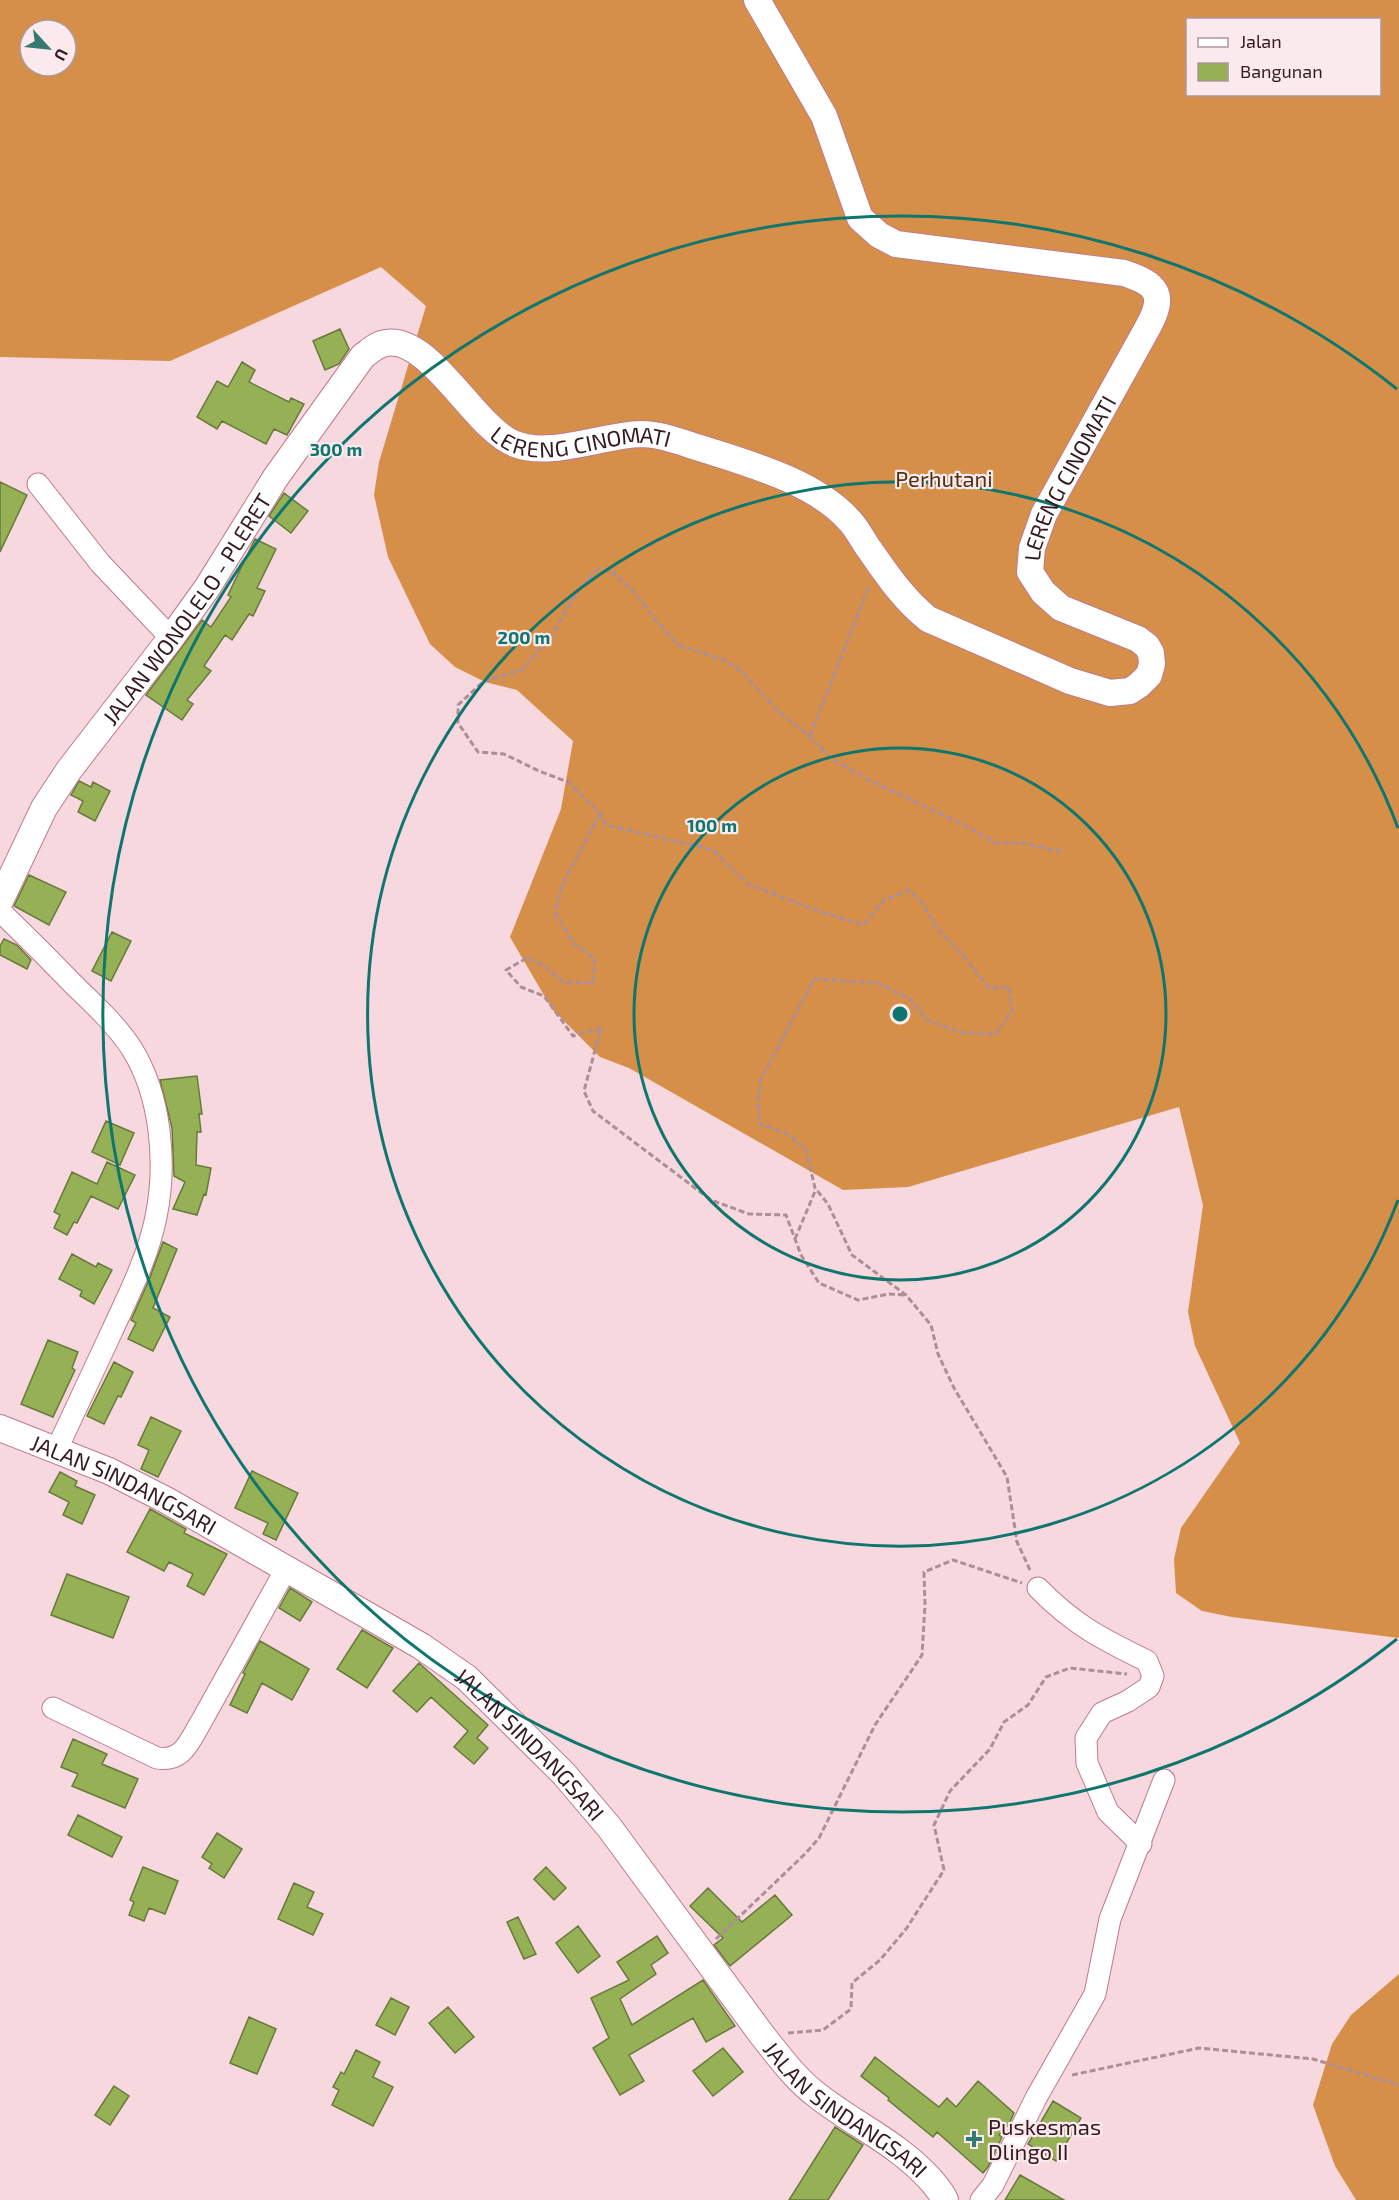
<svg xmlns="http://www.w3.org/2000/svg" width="1399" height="2200" viewBox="0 0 1399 2200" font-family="'Exo 2',sans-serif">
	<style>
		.forest { fill: #d68f49; fill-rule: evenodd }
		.building { fill: #96b055; stroke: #67793b; stroke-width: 1.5 }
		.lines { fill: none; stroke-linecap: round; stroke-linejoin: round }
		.minor-casing { stroke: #bf7a8c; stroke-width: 23 }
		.major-casing { stroke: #bf7a8c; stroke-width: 28 }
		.path { stroke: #ac8e96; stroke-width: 3; stroke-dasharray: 6 3; stroke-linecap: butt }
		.minor { stroke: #fff; stroke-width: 21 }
		.major { stroke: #fff; stroke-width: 26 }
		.ring { fill: none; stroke: #0f766e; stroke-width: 3 }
		.poi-dot { fill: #347a70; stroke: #faeaed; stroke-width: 2 }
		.labels { text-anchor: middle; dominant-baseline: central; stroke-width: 4.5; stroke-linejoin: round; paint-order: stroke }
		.street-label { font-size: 22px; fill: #361a22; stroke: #faeaed }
		.park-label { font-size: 22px; fill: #4f3214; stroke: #faeaed }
		.poi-label { font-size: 22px; fill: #361a22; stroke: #faeaed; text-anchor: start }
		.centre { fill: #0f766e; stroke: #faeaed; stroke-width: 3 }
		.ring-label { font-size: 18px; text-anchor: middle; font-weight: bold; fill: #0f766e; stroke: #faeaed; stroke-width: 4.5; stroke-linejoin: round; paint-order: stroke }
	</style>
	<rect width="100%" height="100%" fill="#f7d8df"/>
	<path class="forest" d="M0 0H1399V1638L1232 1617 1202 1611 1176 1593 1174 1559 1181 1528 1240 1443 1195 1346 1188 1312 1203 1205 1179 1107 908 1187 843 1190 629 1068 600 1057 552 1009 510 937 561 809 573 741 517 690 485 682 455 667 430 644 388 557 374 495 379 462 426 306 381 267 170 361 0 357ZM1188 20H1380V94H1188ZM30 30H66V66H30Z
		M1399 1974V2200H1356L1335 2166 1313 2105 1332 2044 1351 2015Z"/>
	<path class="building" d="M340 329 349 349 339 364 325 370 313 341Z
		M242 362 255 370 249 382 289 402 291 398 304 404 287 435 274 429 266 444 222 421 217 429 197 417 217 381 228 387Z
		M0 482 27 495 0 552Z
		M284 493 308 511 291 533 269 516Z
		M255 539 276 549 257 588 265 591 253 616 249 614 232 640 225 635 204 666 211 671 187 700 193 704 182 720 146 695 202 620 211 627 231 597 228 595Z
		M79 781 91 787 93 782 110 791 95 821 78 812 83 801 71 795Z
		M29 875 66 892 49 925 14 906Z
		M112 932 131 941 111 981 92 971Z
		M4 939 17 945 31 960 27 969 0 955V946Z
		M197 1076 202 1114H199L201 1132H197L196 1165 211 1168 206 1195 204 1194 197 1215 173 1209 185 1182 174 1176 172 1128 160 1080Z
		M106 1121 134 1133 120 1165 92 1152Z
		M107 1162 135 1175 118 1209 91 1196 77 1223 74 1222 67 1235 54 1228 60 1215 54 1212 72 1172 97 1184Z
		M163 1242 177 1249 153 1308 170 1317 153 1351 128 1339 136 1323 131 1320 149 1280Z
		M72 1254 96 1267 98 1263 112 1270 94 1304 80 1296 82 1291 59 1279Z
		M48 1340 78 1352 72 1368 75 1370 53 1417 21 1404Z
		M114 1362 133 1372 121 1397 118 1396 104 1424 87 1416Z
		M151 1417 181 1431 158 1477 141 1469 149 1450 138 1445Z
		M252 1471 298 1493 276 1540 263 1534 268 1523 235 1508Z
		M60 1472 77 1481 75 1486 95 1495 82 1524 63 1515 69 1502 49 1492Z
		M150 1509 186 1529 184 1533 227 1554 204 1595 187 1586 193 1574 169 1562 164 1571 127 1552Z
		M67 1574 129 1597 113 1638 51 1615Z
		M290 1588 312 1602 300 1621 279 1608Z
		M362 1630 393 1648 367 1688 337 1669Z
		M260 1641 309 1669 292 1700 262 1683 247 1713 230 1705 245 1674 243 1673Z
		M419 1663 488 1725 477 1738 488 1748 474 1764 454 1747 468 1731 431 1697 417 1712 393 1691Z
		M73 1739 107 1754 102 1764 138 1779 125 1808 72 1786 78 1774 61 1767Z
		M78 1815 122 1837 112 1857 68 1835Z
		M217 1833 242 1849 224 1878 209 1868 212 1864 202 1857Z
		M143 1867 178 1881 165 1914 149 1908 144 1921 129 1915 134 1902 130 1900Z
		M546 1867 566 1888 554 1900 534 1879Z
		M294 1883 314 1892 307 1907 323 1914 313 1935 278 1919Z
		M708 1888 742 1922 775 1895 792 1915 730 1966 714 1945 723 1938 690 1906Z
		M518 1917 536 1954 524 1959 507 1922Z
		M578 1926 600 1956 578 1973 556 1943Z
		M657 1936 668 1953 651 1965 656 1974 620 1999 632 2025 703 1980 735 2026 706 2042 693 2018 629 2055 644 2081 620 2095 593 2048 609 2038 591 1998 629 1980 617 1962Z
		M391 1998 409 2007 395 2035 376 2025Z
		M448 2007 474 2037 455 2053 429 2023Z
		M249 2017 276 2029 257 2074 230 2063Z
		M723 2048 743 2072 713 2096 693 2071Z
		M356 2050 380 2062 373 2077 393 2087 373 2126 332 2105 339 2090 333 2087 341 2072 344 2074Z
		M875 2057 939 2107 947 2098 956 2107 978 2081 1014 2113 1009 2124 999 2135 1002 2137 988 2167 983 2173 937 2132 933 2137 888 2100 889 2098 861 2076Z
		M114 2086 129 2096 110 2125 95 2115Z
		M1053 2101 1081 2118 1056 2161 1028 2144Z
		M835 2127 863 2145 828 2200H789Z
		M1020 2175 1064 2200H1005Z"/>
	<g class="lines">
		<defs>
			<path id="minor" d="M38 484 100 563 171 638
				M0 911C26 936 52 962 77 988 97 1007 117 1026 132 1049 161 1096 167 1163 156 1217 148 1257 129 1294 112 1331 93 1371 75 1411 56 1451
				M1038 1588C1074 1625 1102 1639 1147 1661L1153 1676 1149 1687 1128 1701 1102 1713 1086 1738 1087 1763 1108 1812 1141 1844
				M53 1708 157 1758C183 1762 189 1742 201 1722L286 1569
				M981 2200 993 2185 1036 2098 1095 1994 1110 1919 1164 1780"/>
			<g id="major">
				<path id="s1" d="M0 901 44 808 69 770 171 638 207 588 276 477 363 356C370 351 377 344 386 343 430 335 475 429 515 444 550 458 603 435 641 434 662 434 683 443 703 449 750 464 815 482 849 520 856 527 861 537 867 546 886 573 902 598 928 619L1070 681 1110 693 1130 691 1139 685 1149 675 1152 664 1151 653 1147 646 1138 639 1061 608 1043 592 1030 572 1032 548 1044 514 1148 327C1166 294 1157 284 1124 273L896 244 879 235 860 218 824 116 757 0"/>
				<path id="s2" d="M0 1428 109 1471 166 1500 421 1646 467 1678 564 1774 609 1827 762 2035C779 2056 796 2080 818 2096 855 2125 897 2143 929 2178 935 2185 941 2191 945 2200"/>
			</g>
		</defs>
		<use href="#minor" class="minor-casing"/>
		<use href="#major" class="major-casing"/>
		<path class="path" d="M810 736 869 586
			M600 814 563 883 555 912 573 943 595 959 593 983 563 982 545 966 527 958 506 970 521 987 544 996 573 1036 601 1028 584 1091 593 1111 711 1200 749 1214 786 1215 801 1255 819 1283 858 1300 889 1294 905 1295
			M795 1239 816 1189
			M1030 1570 1017 1542 1007 1477 954 1388 938 1354 931 1325 906 1295 852 1255 828 1204 815 1188 806 1150 788 1134 760 1124 758 1105 760 1081 814 979 878 983 911 1000 927 1020 964 1033 996 1034 1012 1011 1009 987 989 988 961 953 937 928 920 900 908 890 883 901 864 925 818 911 748 884 713 850 606 825 600 813 568 782 539 771 504 754 478 752 458 723V705L484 681 522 670 552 635 579 589 598 569 614 573 636 594 654 618 678 645 725 660 741 671 778 711 809 736 832 759 869 780 964 825 996 843H1024L1062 852
			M716 1939 806 1853 819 1838 875 1725 922 1655 925 1605 924 1572 953 1560 1022 1583
			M788 2033 823 2030 851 2009 852 1983 880 1960 906 1929 944 1870 934 1825 950 1791 990 1749 1004 1722 1028 1705 1046 1677 1070 1668 1127 1674
			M1072 2075 1199 2048 1313 2059 1399 2085"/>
		<use href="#minor" class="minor"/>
		<use href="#major" class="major"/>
	</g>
	<g class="ring">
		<circle cx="900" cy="1014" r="266"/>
		<path d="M1398 1200A532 532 0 1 1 1398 828"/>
		<path d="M1397 1639A798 798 0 1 1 1397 389"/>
	</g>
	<path class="poi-dot" d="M971 2130h6v6h6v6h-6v6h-6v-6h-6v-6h6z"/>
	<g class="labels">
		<g class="street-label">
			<text stroke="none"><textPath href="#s1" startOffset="918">LERENG CINOMATI</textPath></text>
			<text stroke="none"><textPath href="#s1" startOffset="1852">LERENG CINOMATI</textPath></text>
			<text stroke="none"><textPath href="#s1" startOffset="348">JALAN WONOLELO - PLERET</textPath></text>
			<text stroke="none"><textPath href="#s2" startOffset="136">JALAN SINDANGSARI</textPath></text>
			<text stroke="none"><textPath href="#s2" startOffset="622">JALAN SINDANGSARI</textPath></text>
			<text stroke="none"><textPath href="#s2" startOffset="1108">JALAN SINDANGSARI</textPath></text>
		</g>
		<g class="park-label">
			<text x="944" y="478">Perhutani</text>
		</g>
		<g class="poi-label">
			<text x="988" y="2126">Puskesmas<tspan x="988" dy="25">Dlingo II</tspan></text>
		</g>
	</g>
	<circle cx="900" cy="1014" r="9" class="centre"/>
	<g class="ring-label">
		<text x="336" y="456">300 m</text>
		<text x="524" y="644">200 m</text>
		<text x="712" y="832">100 m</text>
	</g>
	<rect x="1186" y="18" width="195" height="78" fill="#faeaed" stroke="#ac979c" stroke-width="1.5"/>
	<rect x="1198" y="38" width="30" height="9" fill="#ffffff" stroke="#ac979c" stroke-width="1.5"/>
	<text x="1240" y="48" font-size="18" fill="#361a22">Jalan</text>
	<rect x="1198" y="63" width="30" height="18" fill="#96b055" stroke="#ac979c" stroke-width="1.5"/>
	<text x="1240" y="78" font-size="18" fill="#361a22">Bangunan</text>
	<g transform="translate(48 48) rotate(117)"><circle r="28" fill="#faeaed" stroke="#ac979c" stroke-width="1.5"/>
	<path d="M0-4.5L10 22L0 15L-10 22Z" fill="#347a70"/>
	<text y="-9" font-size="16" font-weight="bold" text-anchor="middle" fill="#361a22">U</text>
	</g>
</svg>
